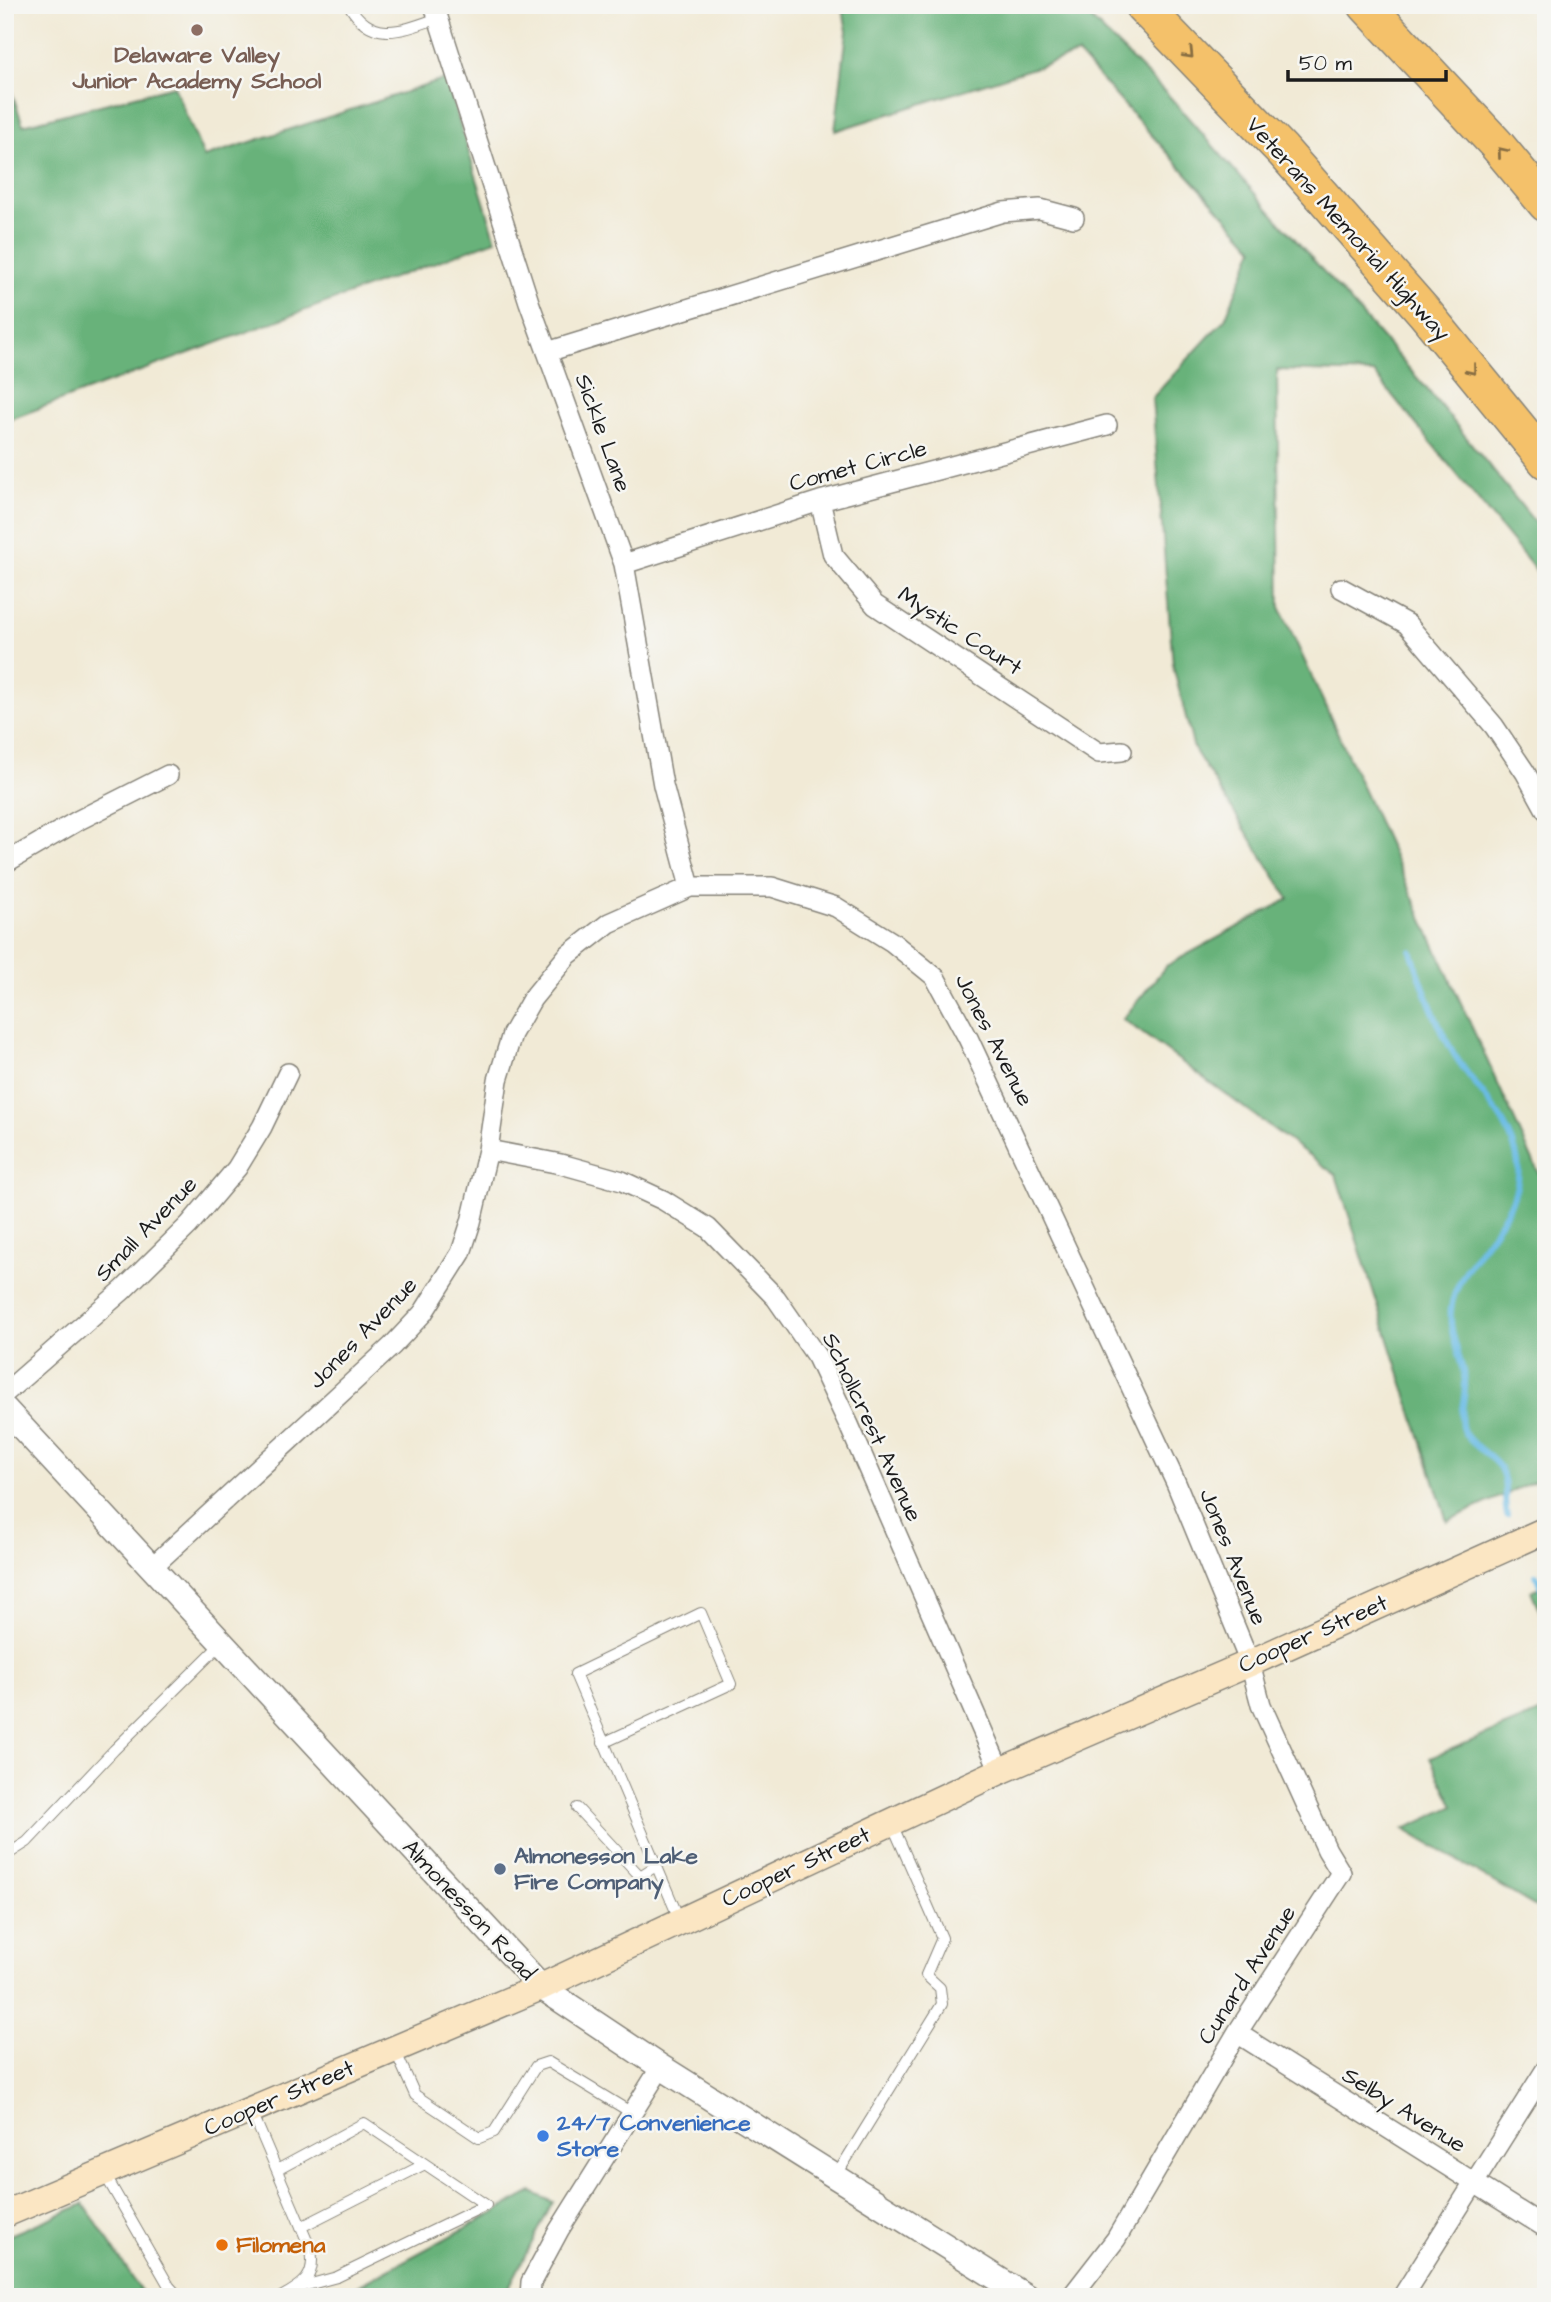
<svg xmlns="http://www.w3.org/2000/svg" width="1551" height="2302" viewBox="0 0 1551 2302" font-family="'Architects Daughter',sans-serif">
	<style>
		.forest { fill: #67b27a; stroke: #42674b; stroke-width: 2 }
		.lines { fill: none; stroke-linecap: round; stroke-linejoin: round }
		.stream { stroke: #69bbe5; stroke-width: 6 }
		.service-casing { stroke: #868379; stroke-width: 12 }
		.minor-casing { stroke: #868379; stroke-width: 22 }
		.tertiary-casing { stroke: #868379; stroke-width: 27 }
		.secondary-casing { stroke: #868379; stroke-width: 29 }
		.motorway-casing { stroke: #868379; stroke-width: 38 }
		.service { stroke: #fff; stroke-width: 10 }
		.minor { stroke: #fff; stroke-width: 19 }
		.tertiary { stroke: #fff; stroke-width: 24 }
		.secondary { stroke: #fbe6c3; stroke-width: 26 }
		.motorway { stroke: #f4c16a; stroke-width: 35 }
		.oneway { stroke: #886e43 }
		.education-dot { fill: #8d6e63; stroke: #f6f6f2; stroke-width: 2.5 }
		.service-dot { fill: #5c6f8a; stroke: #f6f6f2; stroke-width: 2.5 }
		.shop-dot { fill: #3f7fe0; stroke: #f6f6f2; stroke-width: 2.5 }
		.food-dot { fill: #e8710a; stroke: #f6f6f2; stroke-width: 2.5 }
		.labels { text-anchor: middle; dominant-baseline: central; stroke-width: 5; stroke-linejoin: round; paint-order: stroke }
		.education-label { font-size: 23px; font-weight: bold; fill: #785e54; stroke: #f6f6f2 }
		.street-label { font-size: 23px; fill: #1c1c1c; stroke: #f6f6f2 }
		.service-label { font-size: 23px; font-weight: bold; fill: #4e5e75; stroke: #f6f6f2; text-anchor: start }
		.shop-label { font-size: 23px; font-weight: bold; fill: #366cbe; stroke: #f6f6f2; text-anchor: start }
		.food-label { font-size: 23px; font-weight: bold; fill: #c56008; stroke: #f6f6f2; text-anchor: start }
	</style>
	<rect width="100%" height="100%" fill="#f6f6f2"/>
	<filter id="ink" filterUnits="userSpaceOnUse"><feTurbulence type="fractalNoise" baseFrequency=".0143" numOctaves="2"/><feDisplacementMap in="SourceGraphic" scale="14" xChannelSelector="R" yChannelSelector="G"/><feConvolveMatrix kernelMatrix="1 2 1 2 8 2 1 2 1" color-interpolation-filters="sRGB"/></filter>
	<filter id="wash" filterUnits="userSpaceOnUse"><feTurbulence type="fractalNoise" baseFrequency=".00686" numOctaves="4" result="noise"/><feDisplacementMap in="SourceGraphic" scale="28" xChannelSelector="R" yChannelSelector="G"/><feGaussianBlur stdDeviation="1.57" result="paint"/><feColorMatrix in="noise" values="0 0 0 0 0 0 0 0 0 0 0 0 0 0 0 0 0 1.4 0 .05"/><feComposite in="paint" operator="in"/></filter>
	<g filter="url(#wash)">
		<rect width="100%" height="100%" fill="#f1ead6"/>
		<path class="forest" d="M842 5H1077L1170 97 1427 389 1546 536V583L1374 373 1277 370 1280 607 1546 1189V1476L1447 1521 1336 1175 1123 1019 1166 966 1289 899 1194 749 1173 666 1152 398 1225 319 1254 248 1078 54 835 131 847 31Z
			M5 72 23 125 174 86 204 157 446 79 496 240 5 421Z
			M1546 1584V1625L1531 1591Z
			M1546 1710V1913L1404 1829 1454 1806 1430 1758Z
			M532 2192 553 2202 504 2297H337Z
			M84 2204 145 2297H5V2237Z"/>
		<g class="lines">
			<path class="stream" d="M1411 951C1423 986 1435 1022 1454 1054 1475 1089 1512 1119 1518 1163 1525 1220 1458 1255 1451 1309 1448 1334 1462 1358 1465 1382 1466 1398 1458 1415 1463 1430 1469 1445 1491 1454 1500 1468 1508 1482 1503 1500 1507 1515
				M1536 1575 1546 1600"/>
		</g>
	</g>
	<g filter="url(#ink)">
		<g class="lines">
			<defs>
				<path id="service" d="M349 5C372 45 404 30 438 18
					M603 1743 731 1684 701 1613 575 1674 680 1921
					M577 1808 640 1876 656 1866
					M5 1856 27 1842 114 1750 222 1643
					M395 2050 415 2095 479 2138 494 2132 536 2066 548 2062 632 2113
					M252 2112 311 2250C316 2277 303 2285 281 2297
					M277 2170 364 2123 486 2205 337 2277 300 2287
					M104 2173 169 2286 179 2297
					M836 2176 942 2004 940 1988 926 1975 942 1938 892 1824
					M301 2227 425 2164"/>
				<path id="minor" d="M434 5 529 302 624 564 663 785 690 887
					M547 352 1003 212 1040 209 1074 218
					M820 501 833 555 875 605 1099 753 1122 751
					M624 564 820 501 1107 425
					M1341 588 1407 624 1494 726 1525 772 1546 810
					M5 863 79 820 168 775
					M488 1150 561 1164 622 1181 663 1200 708 1228 776 1298 817 1357 849 1425 1000 1771
					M5 1393 123 1290 189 1225 237 1168 262 1127 288 1073
					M152 1567 392 1346 423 1313 461 1253 471 1222 488 1150 498 1080 512 1034 532 999 568 955 609 923 690 887H772L836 907 892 942 935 977 968 1038 1176 1483 1250 1663 1261 1705 1327 1850 1341 1873 1237 2033 1116 2239 1071 2297
					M1237 2033 1546 2228
					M530 2297 531 2282 559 2230 661 2067
					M1402 2297 1546 2069"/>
				<path id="tertiary" d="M5 1409 541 1987 661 2067 1027 2297"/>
				<path id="secondary" d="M5 2214 541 1987 1000 1771 1250 1663 1546 1530"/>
				<path id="motorway" d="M1142 5 1282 150 1425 313 1546 461
					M1366 5 1496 144 1546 204"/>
			</defs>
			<use href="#service" class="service-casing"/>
			<use href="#minor" class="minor-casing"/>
			<use href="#tertiary" class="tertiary-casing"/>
			<use href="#secondary" class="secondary-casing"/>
			<use href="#motorway" class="motorway-casing"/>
			<use href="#service" class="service"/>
			<use href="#minor" class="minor"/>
			<use href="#tertiary" class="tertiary"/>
			<use href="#secondary" class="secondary"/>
			<use href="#motorway" class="motorway"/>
		</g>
		<defs><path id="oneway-chevron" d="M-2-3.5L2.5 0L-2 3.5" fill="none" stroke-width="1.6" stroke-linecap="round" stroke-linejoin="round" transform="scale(1.75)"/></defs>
		<g class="oneway">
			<use href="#oneway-chevron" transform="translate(1189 54) rotate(46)"/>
			<use href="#oneway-chevron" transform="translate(1502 152) rotate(-130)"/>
			<use href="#oneway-chevron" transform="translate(1472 370) rotate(51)"/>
		</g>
	</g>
	<circle class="education-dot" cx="197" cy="30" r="7"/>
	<circle class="service-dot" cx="500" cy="1869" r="7"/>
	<circle class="shop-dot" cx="543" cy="2136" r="7"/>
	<circle class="food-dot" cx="222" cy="2245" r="7"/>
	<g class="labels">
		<g class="education-label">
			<text x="197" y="55">Delaware Valley<tspan x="197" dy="26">Junior Academy School</tspan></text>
		</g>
		<g class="street-label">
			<text transform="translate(1348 229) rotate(48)">Veterans Memorial Highway</text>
			<text transform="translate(603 433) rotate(70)">Sickle Lane</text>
			<text transform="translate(858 466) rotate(-15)">Comet Circle</text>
			<text transform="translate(960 631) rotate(33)">Mystic Court</text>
			<text transform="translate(994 1040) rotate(63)">Jones Avenue</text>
			<text transform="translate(146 1229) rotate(-46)">Small Avenue</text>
			<text transform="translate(363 1333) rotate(-46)">Jones Avenue</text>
			<text transform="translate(872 1427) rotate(65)">Schollcrest Avenue</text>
			<text transform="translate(1233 1557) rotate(68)">Jones Avenue</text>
			<text transform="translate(1313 1634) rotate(-24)">Cooper Street</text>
			<text transform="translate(796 1867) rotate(-25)">Cooper Street</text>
			<text transform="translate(469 1910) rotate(47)">Almonesson Road</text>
			<text transform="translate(1247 1975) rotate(-57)">Cunard Avenue</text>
			<text transform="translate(279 2098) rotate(-23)">Cooper Street</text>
			<text transform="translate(1404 2110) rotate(32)">Selby Avenue</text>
		</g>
		<g class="service-label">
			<text x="514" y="1856">Almonesson Lake<tspan x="514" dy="26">Fire Company</tspan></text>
		</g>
		<g class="shop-label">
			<text x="557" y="2123">24/7 Convenience<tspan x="557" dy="26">Store</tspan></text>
		</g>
		<g class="food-label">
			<text x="236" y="2245">Filomena</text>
		</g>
	</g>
	<rect width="1551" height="2302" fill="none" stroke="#f6f6f2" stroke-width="28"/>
	<path d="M1288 70v10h158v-10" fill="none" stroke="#1c1c1c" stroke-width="3.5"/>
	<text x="1299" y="70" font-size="21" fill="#1c1c1c" stroke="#f6f6f2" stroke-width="5" paint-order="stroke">50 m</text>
</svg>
